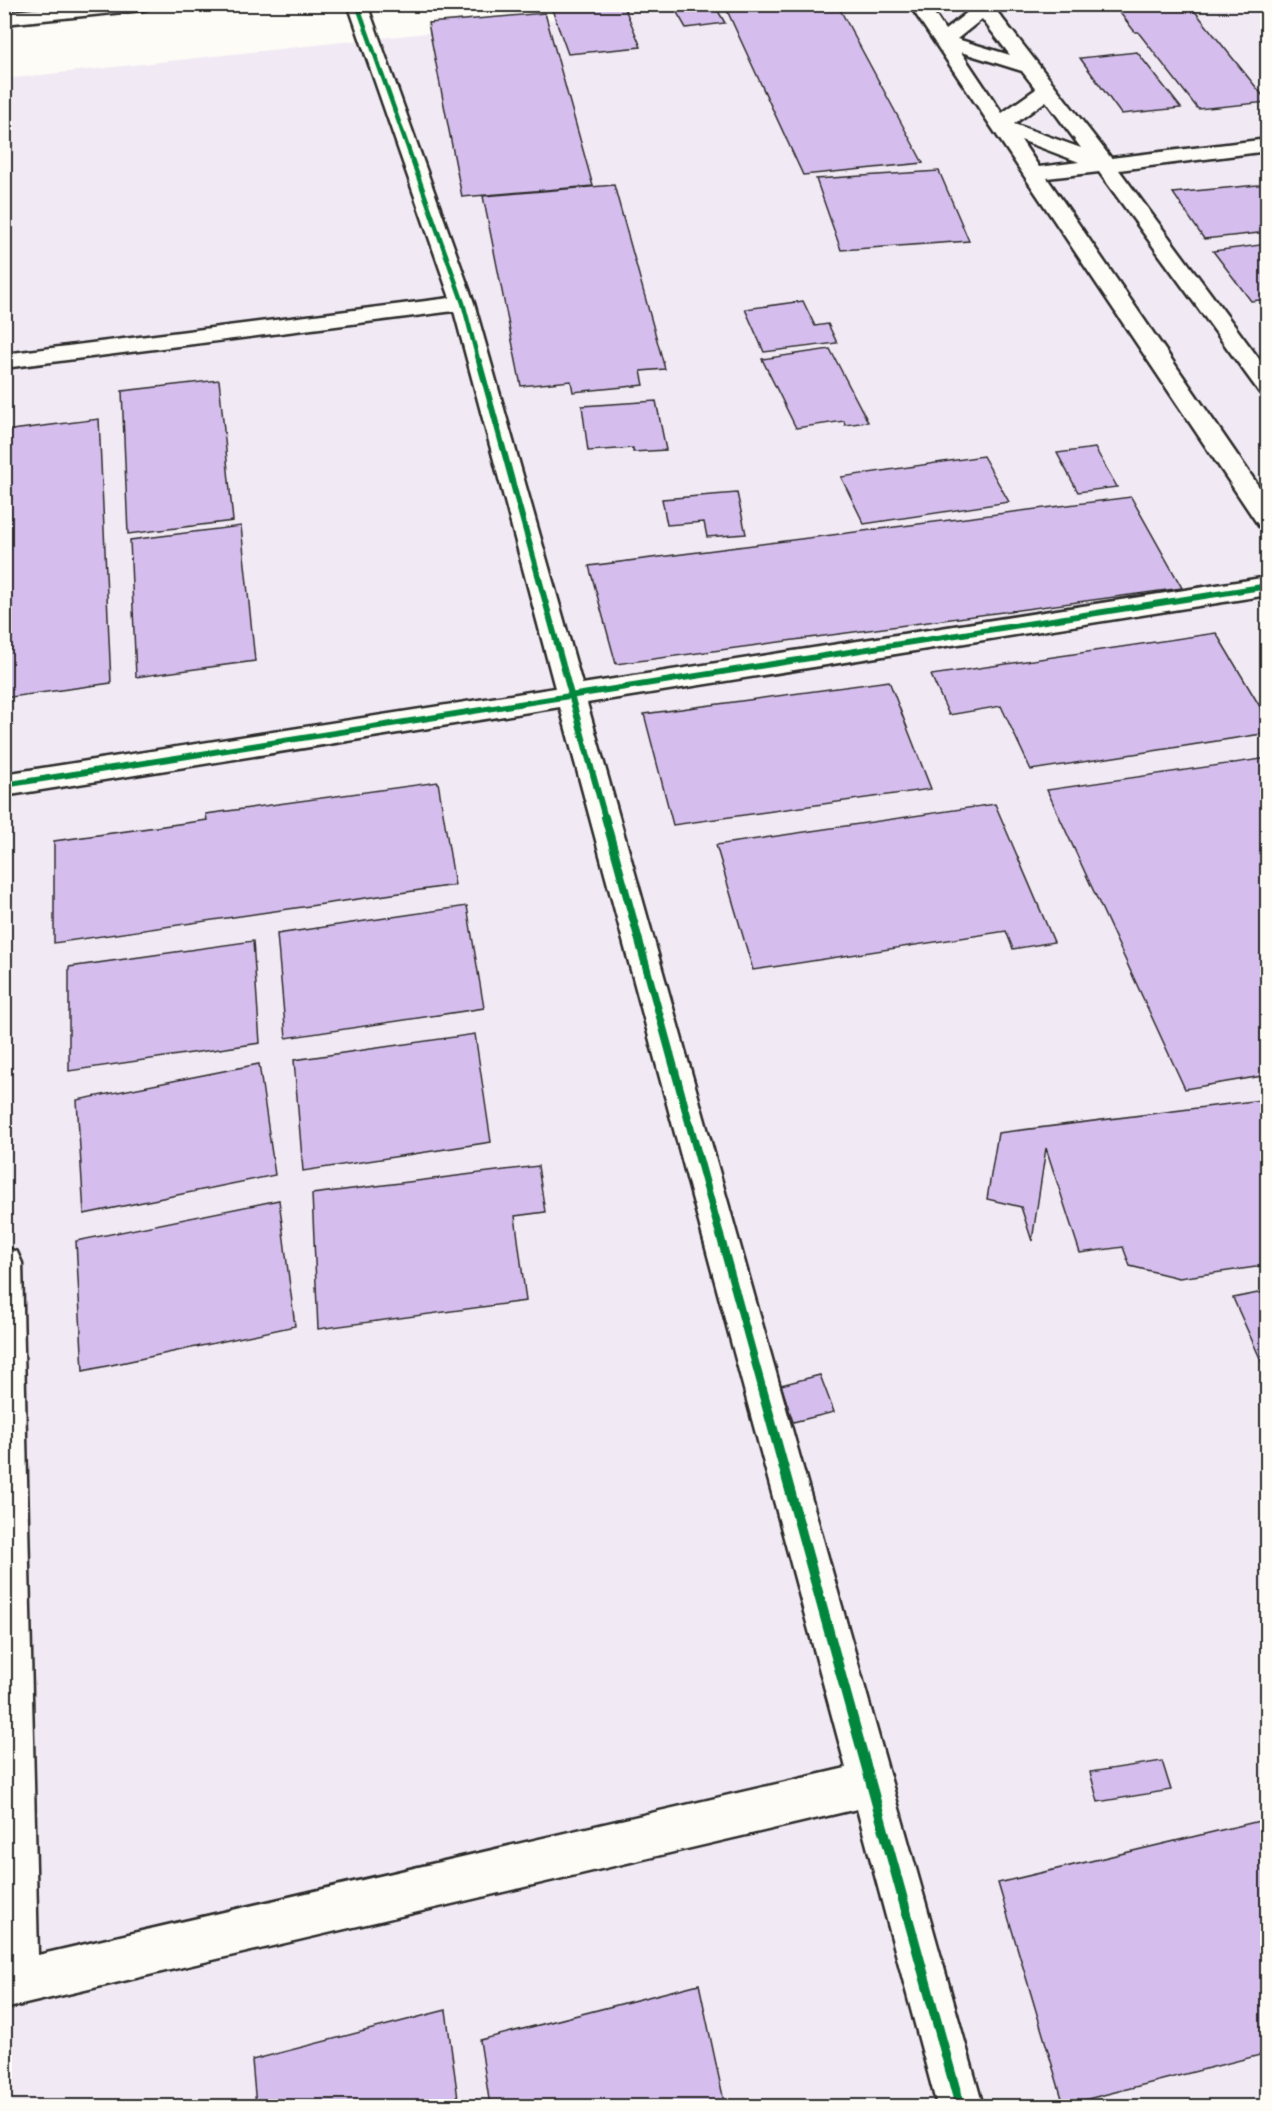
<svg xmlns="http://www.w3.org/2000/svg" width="1272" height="2111" viewBox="0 0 1272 2111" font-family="Delius,sans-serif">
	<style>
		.built { fill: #f1e9f4 }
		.building { fill: #d5beed; stroke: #2b2b2b; stroke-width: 1.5 }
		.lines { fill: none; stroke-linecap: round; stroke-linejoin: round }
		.minor-casing { stroke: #2b2b2b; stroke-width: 5 }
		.minor { fill: #fdfcf7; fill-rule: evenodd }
		.cycleway-far3-casing { stroke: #fdfcf7; stroke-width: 7 }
		.cycleway-far2-casing { stroke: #fdfcf7; stroke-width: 9 }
		.cycleway-far1-casing { stroke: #fdfcf7; stroke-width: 11 }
		.cycleway-casing { stroke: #fdfcf7; stroke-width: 14 }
		.cycleway-far3 { stroke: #00873e; stroke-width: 4.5 }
		.cycleway-far2 { stroke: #00873e; stroke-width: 6 }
		.cycleway-far1 { stroke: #00873e; stroke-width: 8 }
		.cycleway { stroke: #00873e; stroke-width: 10 }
	</style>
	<rect width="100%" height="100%" fill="#fdfcf7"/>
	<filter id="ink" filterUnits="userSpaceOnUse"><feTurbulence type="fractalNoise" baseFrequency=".0167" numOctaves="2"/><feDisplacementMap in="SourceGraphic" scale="12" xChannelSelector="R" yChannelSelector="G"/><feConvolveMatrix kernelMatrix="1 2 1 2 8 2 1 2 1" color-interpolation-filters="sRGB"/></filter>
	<g filter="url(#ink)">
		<path class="built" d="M685 5H1267V2106H5L4 79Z"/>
		<path class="building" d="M576 4H623L641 47 568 54 551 7Z
			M672 4H714L725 23 686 28Z
			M724 4H837L923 163 803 175Z
			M1113 4H1189L1268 102 1198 109 1138 32H1135Z
			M545 13 593 186 462 197 428 23Z
			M1137 52 1181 108 1121 114 1080 58Z
			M939 171 969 241 841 250 816 179Z
			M1268 184V232L1204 239 1173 193Z
			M614 185 665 369 641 371 644 385 573 392 571 381 521 386 483 196Z
			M1268 244V299L1251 301 1213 251Z
			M803 301 815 326 828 324 837 343 764 352 745 309Z
			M830 349 868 422 845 425 844 421 796 428 762 359Z
			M219 380 233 521 128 534 122 391Z
			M656 401 666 450 633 452V448L588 451 582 406Z
			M99 419 111 683 4 698V431Z
			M1095 448 1117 487 1078 492 1057 453Z
			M983 456 1009 502 864 524 841 477Z
			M737 493 746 534 707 537 704 522 667 525 662 499Z
			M1131 497 1182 588 616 664 589 566Z
			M241 526 255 661 136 677 130 540Z
			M1216 633 1268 720V733L1031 770 1001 706 949 715 931 675Z
			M889 681 931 789 673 825 644 714Z
			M1268 758V1075L1185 1089 1047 790Z
			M438 782 455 885 54 943V841L207 820 206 814Z
			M995 804 1054 942 1013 949 1006 931 753 970 716 845Z
			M467 906 484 1008 286 1038 277 934Z
			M253 941 260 1043 69 1071V967Z
			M475 1034 491 1142 303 1171 294 1060Z
			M259 1064 275 1175 84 1214 77 1100Z
			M1261 1100 1268 1102V1264L1257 1265 1263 1266 1179 1278 1130 1266 1123 1247 1080 1253 1046 1148 1032 1241 1021 1207 987 1199 998 1133Z
			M538 1166 545 1212 515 1216 526 1301 318 1329 312 1194Z
			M279 1200 295 1326 83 1371 76 1241Z
			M1268 1291V1376L1233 1298Z
			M820 1375 834 1412 793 1422 781 1385Z
			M1162 1761 1171 1790 1098 1802 1090 1772Z
			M1268 1819V2053L1064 2105 998 1883Z
			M699 1984 725 2106H490L480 2040Z
			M446 2010 459 2106H256L252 2060Z"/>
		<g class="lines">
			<defs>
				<path id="minor" d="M82 4H152L150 8 143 10 4 24V12Z
					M348 4H367L474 303 582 684 1268 577V595L587 703 983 2106H937L857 1809 4 2009V1247L17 1252 22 1263 38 1955 846 1768 560 707 4 796V774L555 688 454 311 4 368V354L450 298Z
					M909 4H928L945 30 974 7 972 4H991L1111 158 1268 139V151L1119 170 1268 371V395L1260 393 1099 172 1047 178 1268 500V528L1259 526ZM982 19 1010 55 957 39ZM961 52 1022 71 1036 89 1002 113ZM1046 101 1081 148 1014 124ZM1021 140 1079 162 1039 167Z"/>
			</defs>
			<use href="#minor" class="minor-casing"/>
			<use href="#minor" class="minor"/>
			<defs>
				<path id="cycleway-far3" d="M357 4 463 303 479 363"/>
				<path id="cycleway-far2" d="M479 361 605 818
					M4 785 1268 586"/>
				<path id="cycleway-far1" d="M605 817 763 1391"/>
				<path id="cycleway" d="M762 1389 960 2106"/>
			</defs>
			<use href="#cycleway-far3" class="cycleway-far3-casing"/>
			<use href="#cycleway-far2" class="cycleway-far2-casing"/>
			<use href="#cycleway-far1" class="cycleway-far1-casing"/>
			<use href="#cycleway" class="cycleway-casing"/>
			<use href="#cycleway-far3" class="cycleway-far3"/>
			<use href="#cycleway-far2" class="cycleway-far2"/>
			<use href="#cycleway-far1" class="cycleway-far1"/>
			<use href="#cycleway" class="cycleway"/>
		</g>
	</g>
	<rect width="1272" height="2111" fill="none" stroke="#fdfcf7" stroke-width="24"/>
	<rect x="12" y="12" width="1248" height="2087" fill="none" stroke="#2b2b2b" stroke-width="2" filter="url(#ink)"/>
</svg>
